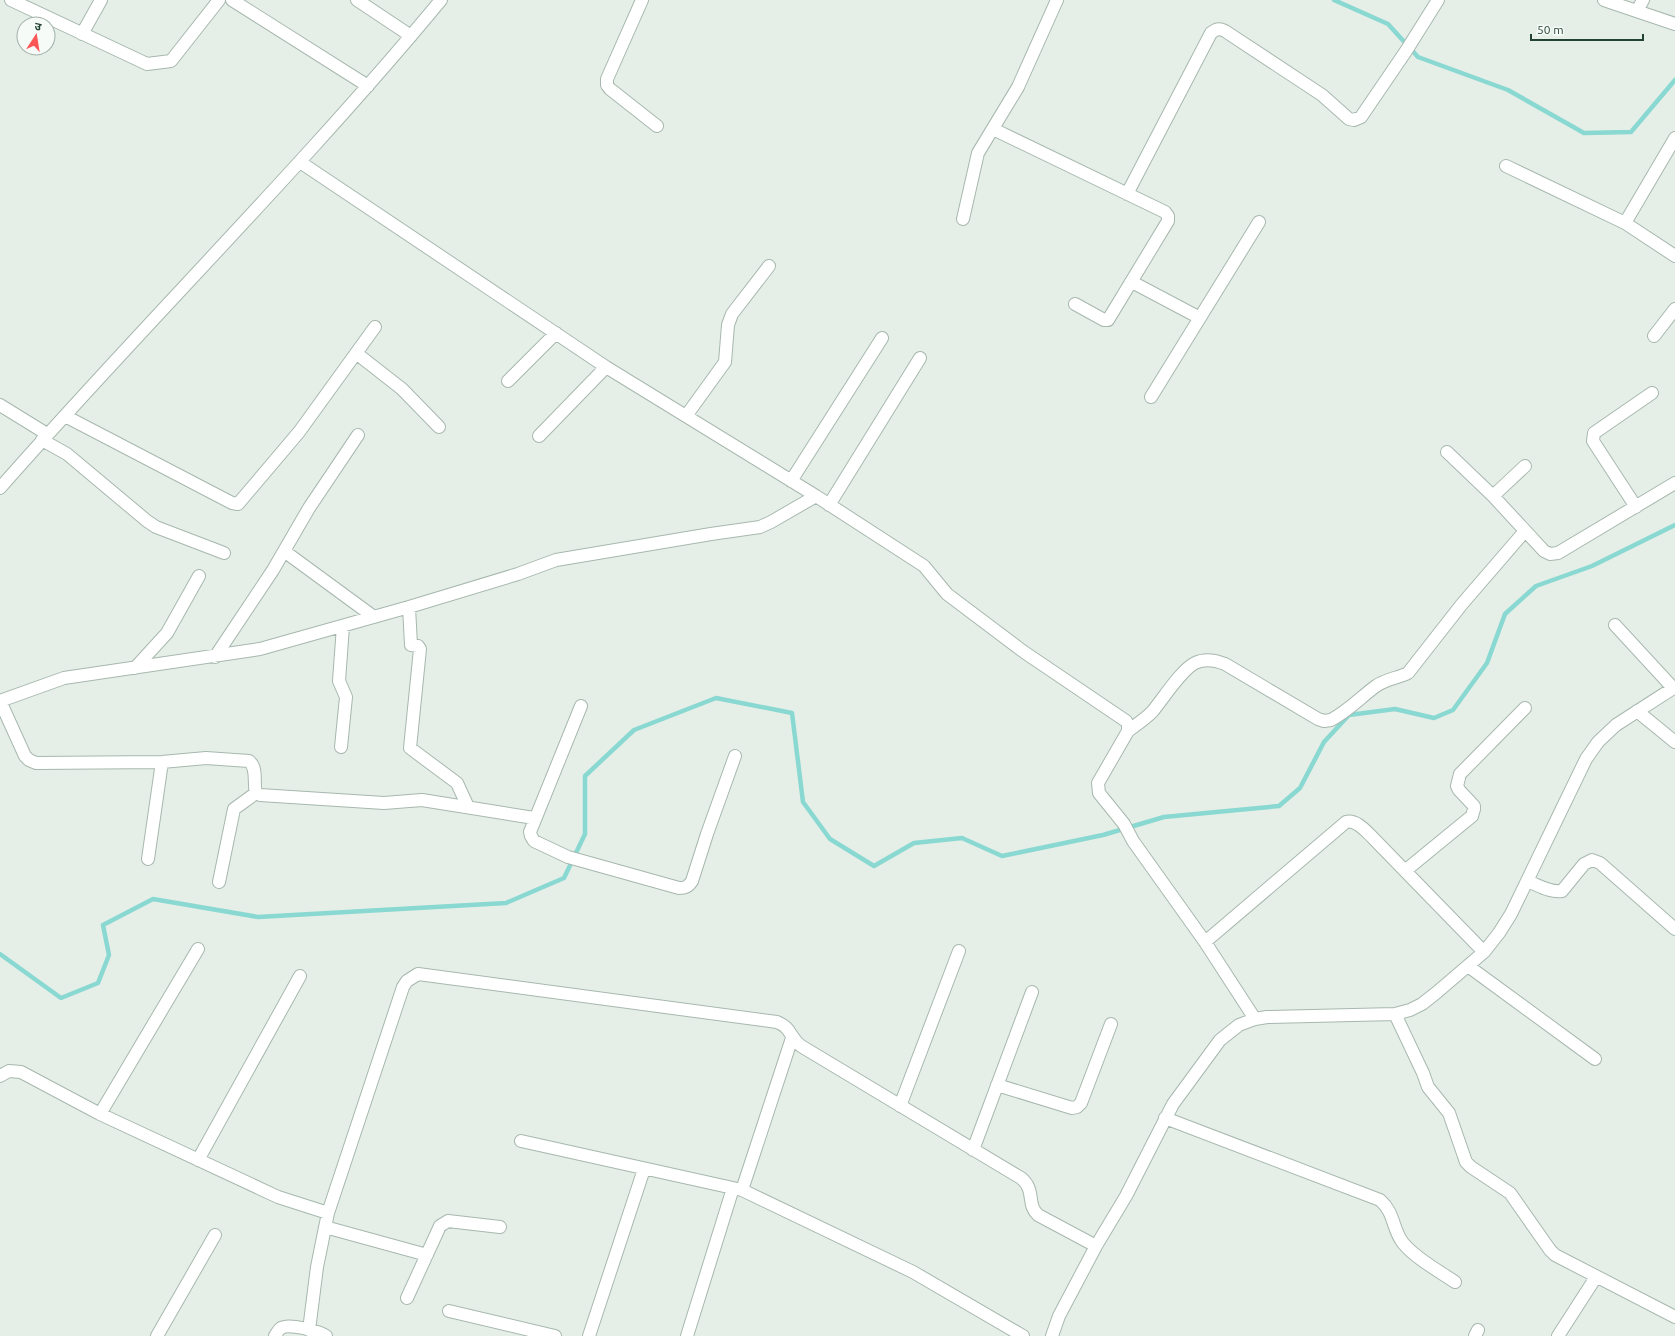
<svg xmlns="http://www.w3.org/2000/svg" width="1675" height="1336" viewBox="0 0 1675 1336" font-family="Ubuntu,'Noto Sans Devanagari',sans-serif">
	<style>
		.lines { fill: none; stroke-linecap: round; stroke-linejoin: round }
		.stream { stroke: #89d8d1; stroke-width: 4.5 }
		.minor-casing { stroke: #a7b8ae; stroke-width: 14 }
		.minor { stroke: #fff; stroke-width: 12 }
	</style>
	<rect width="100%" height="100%" fill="#e5efe8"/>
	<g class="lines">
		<path class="stream" d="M1334 0 1388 24 1418 57 1508 90 1584 133 1631 132 1675 80
			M0 954 61 998 98 983 109 955 103 925 153 899 258 917 506 903 564 878 585 834V776L634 730 716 698 792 713 803 802 830 839 874 866 914 843 962 838 1002 856 1103 835 1164 817 1279 806 1300 788 1324 742 1349 715 1395 709 1434 718 1453 710 1487 663 1505 614 1536 586 1592 566 1675 525"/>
		<defs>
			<path id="minor" d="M11 0 147 64 171 61 219 0
				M232 0 368 86
				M357 0 411 36
				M642 0 607 79V85L610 89 657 126
				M1604 0 1675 24
				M1637 11 1643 0
				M82 34 101 0
				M993 129 1165 212 1168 216V221L1108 320H1104L1075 304
				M300 162 606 367 816 496 924 566 947 594 1024 652 1126 721 1128 725V731L1098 783 1099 793 1124 824 1133 841 1205 942 1255 1019
				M1506 166 1625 223 1675 256
				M1127 194 1211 33C1216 29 1219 28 1225 31L1322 95 1349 119 1354 120 1361 117 1406 51 1438 0
				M963 219 978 153 1018 87 1057 0
				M1625 223 1675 138
				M1132 282 1200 318
				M1654 336 1675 309
				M356 353 402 389 439 427
				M508 381 556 333
				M1151 397 1259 222
				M0 405 47 434
				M65 416 232 503 238 504 299 432 375 327
				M686 416 725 362 728 325 732 314 769 266
				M539 436 606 367
				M42 440 67 454 147 521 156 527 224 553
				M1447 452 1493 496 1544 551 1550 554 1558 553 1675 483
				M791 481 882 338
				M0 488C145 323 301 169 441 0
				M1493 496 1525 466
				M829 505 920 358
				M1636 507 1593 441 1594 433 1652 393
				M284 551 374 617
				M409 607 411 645 418 646 420 649 410 748 457 783 468 807
				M1615 625 1673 688
				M215 657 273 570 309 508 358 435
				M135 668 167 633 199 576
				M0 701 64 678 260 649 409 607 518 574 556 560 711 534 760 527 771 522 816 496
				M0 701 25 756 29 760 36 763 162 762 206 758 249 761C258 768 253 783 256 793L260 795 384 803 422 800 534 818
				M581 706 530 832 531 836 534 841 568 857 679 888C685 888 688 887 692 881L707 834 735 756
				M1637 711 1675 742
				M1128 731C1136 725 1145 719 1152 712 1163 699 1181 670 1195 663 1205 658 1215 660 1225 664L1318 719 1324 721 1331 720C1348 711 1361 697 1376 686 1386 679 1398 678 1408 673L1462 604 1525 531
				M341 747 346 697 339 681 343 626
				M148 859 162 762
				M1406 870 1472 816 1474 809V806L1459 790 1457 786 1460 774 1525 708
				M1527 881C1538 885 1550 893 1562 891L1584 864 1592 860 1600 863 1675 929
				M219 882 234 809 256 793
				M1205 942 1346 822C1356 819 1366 831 1373 838L1484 952
				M1468 966 1595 1059
				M1395 1014 1423 1073 1428 1087 1449 1113 1466 1162 1471 1167 1510 1193 1550 1250 1555 1255 1675 1317
				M0 1076 9 1071 21 1072 100 1114 278 1197 328 1213
				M997 1085 1072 1108 1077 1107 1081 1103 1111 1024
				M900 1106 959 951
				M100 1114 198 949
				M1165 1118 1380 1200C1395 1213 1392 1229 1403 1243 1415 1258 1439 1271 1455 1282
				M521 1141 742 1190 913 1272 1023 1336
				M973 1150 1032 992
				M198 1160 300 976
				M742 1190 792 1038
				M325 1227 427 1255
				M407 1298 440 1226 448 1221 500 1227
				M449 1311 555 1336
				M309 1330 317 1267 328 1213 403 987 407 981 418 974 777 1022C792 1028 789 1037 801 1046L1021 1178C1036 1190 1026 1204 1038 1215L1096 1246
				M157 1336 215 1235
				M275 1336C277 1333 278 1330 281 1328 289 1323 319 1331 326 1336
				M589 1336 644 1169
				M687 1336 733 1188
				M1052 1336 1059 1316 1096 1246 1126 1196 1173 1104 1220 1040 1239 1025 1255 1019 1267 1017 1395 1014 1410 1010 1422 1004 1436 993 1484 952 1499 933 1511 914 1586 759 1598 742 1616 725 1675 687
				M1475 1336 1478 1330
				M1558 1336 1596 1277"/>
		</defs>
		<use href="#minor" class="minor-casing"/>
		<use href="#minor" class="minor"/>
	</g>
	<g transform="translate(36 36) rotate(12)"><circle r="19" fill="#f6fbf7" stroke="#a1b1a8"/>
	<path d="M0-3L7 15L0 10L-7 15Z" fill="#fe5555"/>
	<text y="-6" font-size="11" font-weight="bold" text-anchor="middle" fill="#224332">उ</text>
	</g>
	<path d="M1531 34v6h112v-6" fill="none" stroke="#224332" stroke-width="2"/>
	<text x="1537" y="34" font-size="12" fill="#224332" stroke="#f6fbf7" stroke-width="3" paint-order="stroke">50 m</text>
</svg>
